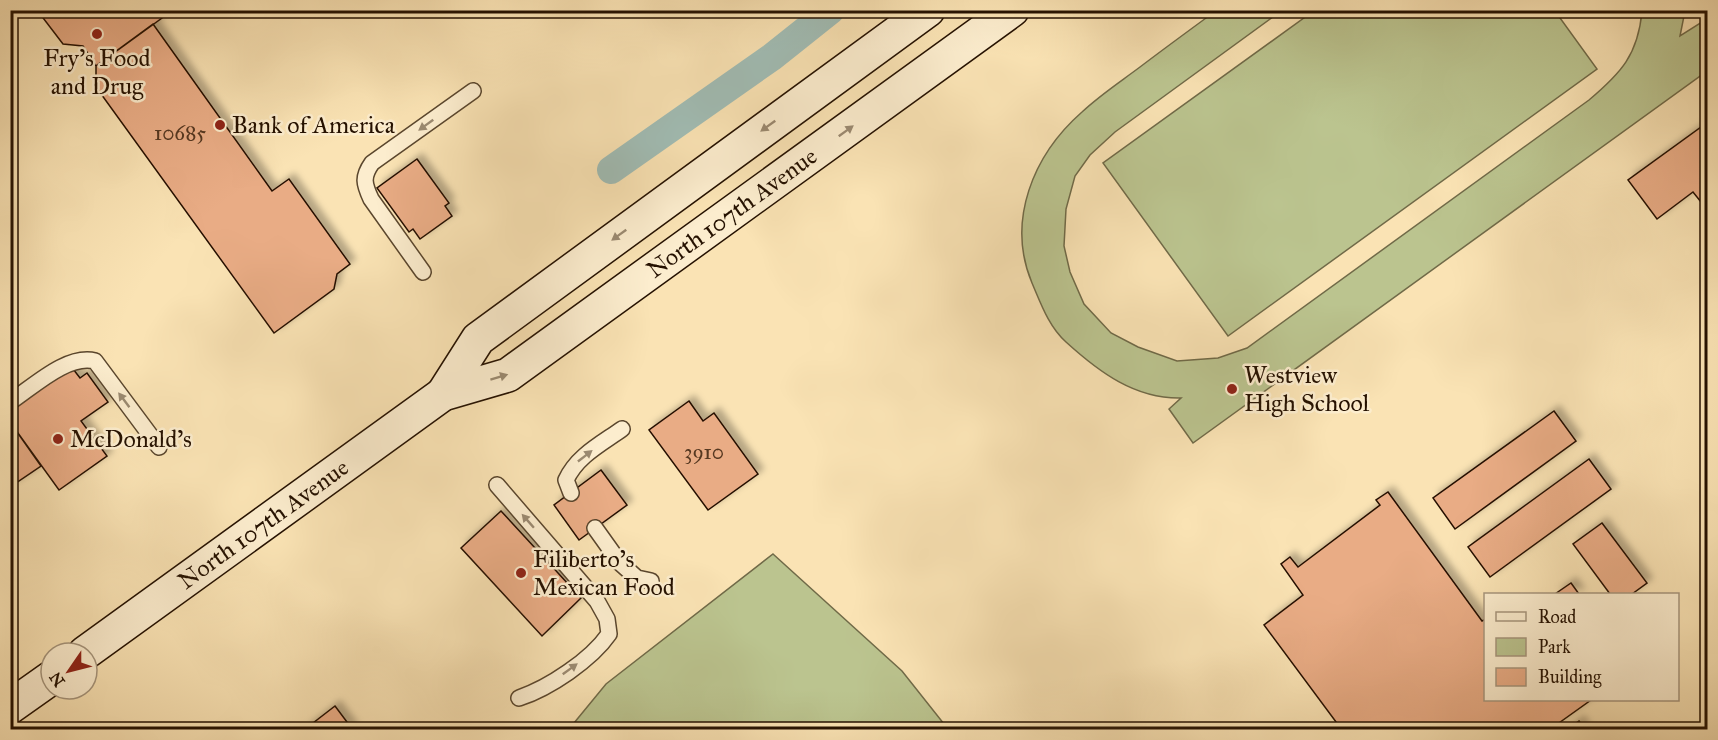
<svg xmlns="http://www.w3.org/2000/svg" width="1718" height="740" viewBox="0 0 1718 740" font-family="'IM FELL Great Primer',serif">
	<style>
		.green { fill: #bbc48f; stroke: #706a48; stroke-width: 1.5 }
		.lines { fill: none; stroke-linecap: round; stroke-linejoin: round }
		.canal { stroke: #a1bdb5; stroke-width: 28 }
		.building { fill: #e9ac85; stroke: #251100; stroke-width: 1.5; filter: url(#shadow) }
		.service-casing { stroke: #5a462d; stroke-width: 18 }
		.secondary-casing { stroke: #251100; stroke-width: 36 }
		.service { stroke: #fcedce; stroke-width: 15 }
		.secondary { stroke: #fcedce; stroke-width: 33 }
		.oneway { fill: #9b8a71 }
		.poi-dot { fill: #8f2418; stroke: #fcedce; stroke-width: 2 }
		.labels { text-anchor: middle; dominant-baseline: central; stroke-width: 5; stroke-linejoin: round; paint-order: stroke }
		.number-label { font-size: 21px; fill: #563821 }
		.poi-label { font-size: 24px; fill: #251100; stroke: #fcedce; text-anchor: start }
		.street-label { font-size: 24px; fill: #251100; stroke: #fcedce }
	</style>
	<defs>
		<filter id="shadow"><feDropShadow dx="5.5" dy="-5.5" stdDeviation="3" flood-color="#0004"/></filter>
	</defs>
	<rect width="100%" height="100%" fill="#fae3b4"/>
	<filter id="stains"><feTurbulence type="fractalNoise" baseFrequency=".00333" numOctaves="4"/><feColorMatrix values="0 0 0 0 .2 0 0 0 0 .09 0 0 0 0 .02 0 0 0 .5 -.17"/></filter>
	<radialGradient id="worn" r=".72"><stop offset=".6" stop-color="#630" stop-opacity="0"/><stop offset="1" stop-color="#630" stop-opacity=".3"/></radialGradient>
	<path class="green" d="M1217 10 1281 11 1115 132 1090 155 1075 176 1066 209 1064 246 1070 272 1084 304 1111 333 1138 347 1177 361 1218 358 1247 348 1589 100C1621 73 1638 55 1642 11H1685L1680 36 1705 20 1707 24V71L1193 443 1169 409 1181 398C1135 399 1099 372 1066 342 1049 327 1041 304 1032 283 1006 221 1033 155 1082 112 1100 95 1120 82 1140 67 1165 48 1191 29 1217 10Z
		M1315 10 1555 11 1597 69 1228 336 1103 163Z
		M773 554 902 671 948 729H570L574 723 606 684Z"/>
	<g class="lines">
		<path class="canal" d="M611 170 772 57 831 10"/>
	</g>
	<path class="building" d="M37 10H173L96 66 83 46 63 44Z
		M153 24 272 191 289 179 350 264 337 274 334 289 274 333 96 87V66Z
		M1708 122V198L1701 202 1693 192 1657 219 1628 180Z
		M417 159 449 203 445 206 452 216 420 239 413 229 409 232 377 188Z
		M70 365 80 378 87 373 108 402 81 421 107 456 59 490 10 422V413L12 407Z
		M689 401 703 421 714 413 758 474 708 510 649 430Z
		M1554 411 1576 441 1455 529 1433 498Z
		M10 422 41 466 10 487Z
		M1589 459 1611 489 1490 577 1468 547Z
		M601 470 627 505 579 540 554 505Z
		M1388 492 1482 621 1486 619V700H1591L1549 730H1342L1264 625 1303 595 1281 564 1290 557 1298 567 1380 505 1376 500Z
		M501 511 581 598 542 636 461 548Z
		M1602 523 1647 583 1632 594H1610L1573 544Z
		M1571 583 1579 594H1555Z
		M335 706 353 730H304Z
		M1579 721 1585 730H1566Z"/>
	<g class="lines">
		<defs>
			<path id="service" d="M423 272 371 199C364 184 362 177 372 163L473 91
				M10 402C33 387 67 354 95 361L159 447
				M497 485 597 601 607 619 609 634C591 660 549 688 519 698
				M571 493 566 480C577 456 601 444 622 429
				M595 528 620 563 637 578 651 581"/>
			<g id="secondary">
				<path d="M443 394 478 339 928 10"/>
				<path id="s1" d="M85 653 443 394 508 375 1012 10"/>
				<path d="M10 707 51 678"/>
			</g>
		</defs>
		<use href="#service" class="service-casing"/>
		<use href="#secondary" class="secondary-casing"/>
		<use href="#service" class="service"/>
		<use href="#secondary" class="secondary"/>
	</g>
	<defs><path id="oneway-solid" d="M-6-.8H1V-3.2L6.5 0L1 3.2V.8H-6Z" transform="scale(1.5)"/></defs>
	<g class="oneway">
		<use href="#oneway-solid" transform="translate(426 125) rotate(144)"/>
		<use href="#oneway-solid" transform="translate(768 126) rotate(144)"/>
		<use href="#oneway-solid" transform="translate(846 131) rotate(-36)"/>
		<use href="#oneway-solid" transform="translate(619 235) rotate(144)"/>
		<use href="#oneway-solid" transform="translate(499 377) rotate(-17)"/>
		<use href="#oneway-solid" transform="translate(124 400) rotate(-127)"/>
		<use href="#oneway-solid" transform="translate(585 456) rotate(-38)"/>
		<use href="#oneway-solid" transform="translate(528 521) rotate(-131)"/>
		<use href="#oneway-solid" transform="translate(570 669) rotate(-36)"/>
	</g>
	<g class="poi-dot">
		<circle cx="97" cy="34" r="6"/>
		<circle cx="220" cy="125" r="6"/>
		<circle cx="1232" cy="389" r="6"/>
		<circle cx="58" cy="439" r="6"/>
		<circle cx="521" cy="573" r="6"/>
	</g>
	<g class="labels">
		<g class="number-label">
			<text x="180" y="133">10685</text>
			<text x="704" y="452">3910</text>
		</g>
		<g class="poi-label">
			<text x="97" y="58" text-anchor="middle">Fry's Food<tspan x="97" dy="28">and Drug</tspan></text>
			<text x="232" y="125">Bank of America</text>
			<text x="1244" y="375">Westview<tspan x="1244" dy="28">High School</tspan></text>
			<text x="70" y="439">McDonald's</text>
			<text x="533" y="559">Filiberto's<tspan x="533" dy="28">Mexican Food</tspan></text>
		</g>
		<g class="street-label">
			<text stroke="none"><textPath href="#s1" startOffset="786">North 107th Avenue</textPath></text>
			<text stroke="none"><textPath href="#s1" startOffset="220">North 107th Avenue</textPath></text>
		</g>
	</g>
	<rect width="1718" height="740" fill="none" stroke="#fae3b4" stroke-width="36"/>
	<rect x="12" y="12" width="1694" height="716" fill="none" stroke="#251100" stroke-width="3"/>
	<rect x="18" y="18" width="1682" height="704" fill="none" stroke="#251100" stroke-width="1.5"/>
	<rect x="1484" y="593" width="195" height="108" fill="#fcedce" stroke="#a6957c" stroke-width="1.5"/>
	<rect x="1496" y="612" width="30" height="9" fill="#fcedce" stroke="#a6957c" stroke-width="1.5"/>
	<text x="1538" y="623" font-size="18" fill="#251100">Road</text>
	<rect x="1496" y="638" width="30" height="18" fill="#bbc48f" stroke="#a6957c" stroke-width="1.5"/>
	<text x="1538" y="653" font-size="18" fill="#251100">Park</text>
	<rect x="1496" y="668" width="30" height="18" fill="#e9ac85" stroke="#a6957c" stroke-width="1.5"/>
	<text x="1538" y="683" font-size="18" fill="#251100">Building</text>
	<g transform="translate(69 671) rotate(235)"><circle r="28" fill="#fcedce" stroke="#a6957c" stroke-width="1.5"/>
	<path d="M0-4.5L10 22L0 15L-10 22Z" fill="#8f2418"/>
	<text y="-9" font-size="16" font-weight="bold" text-anchor="middle" fill="#251100">N</text>
	</g>
	<rect width="100%" height="100%" filter="url(#stains)"/>
	<rect width="100%" height="100%" fill="url(#worn)"/>
</svg>
